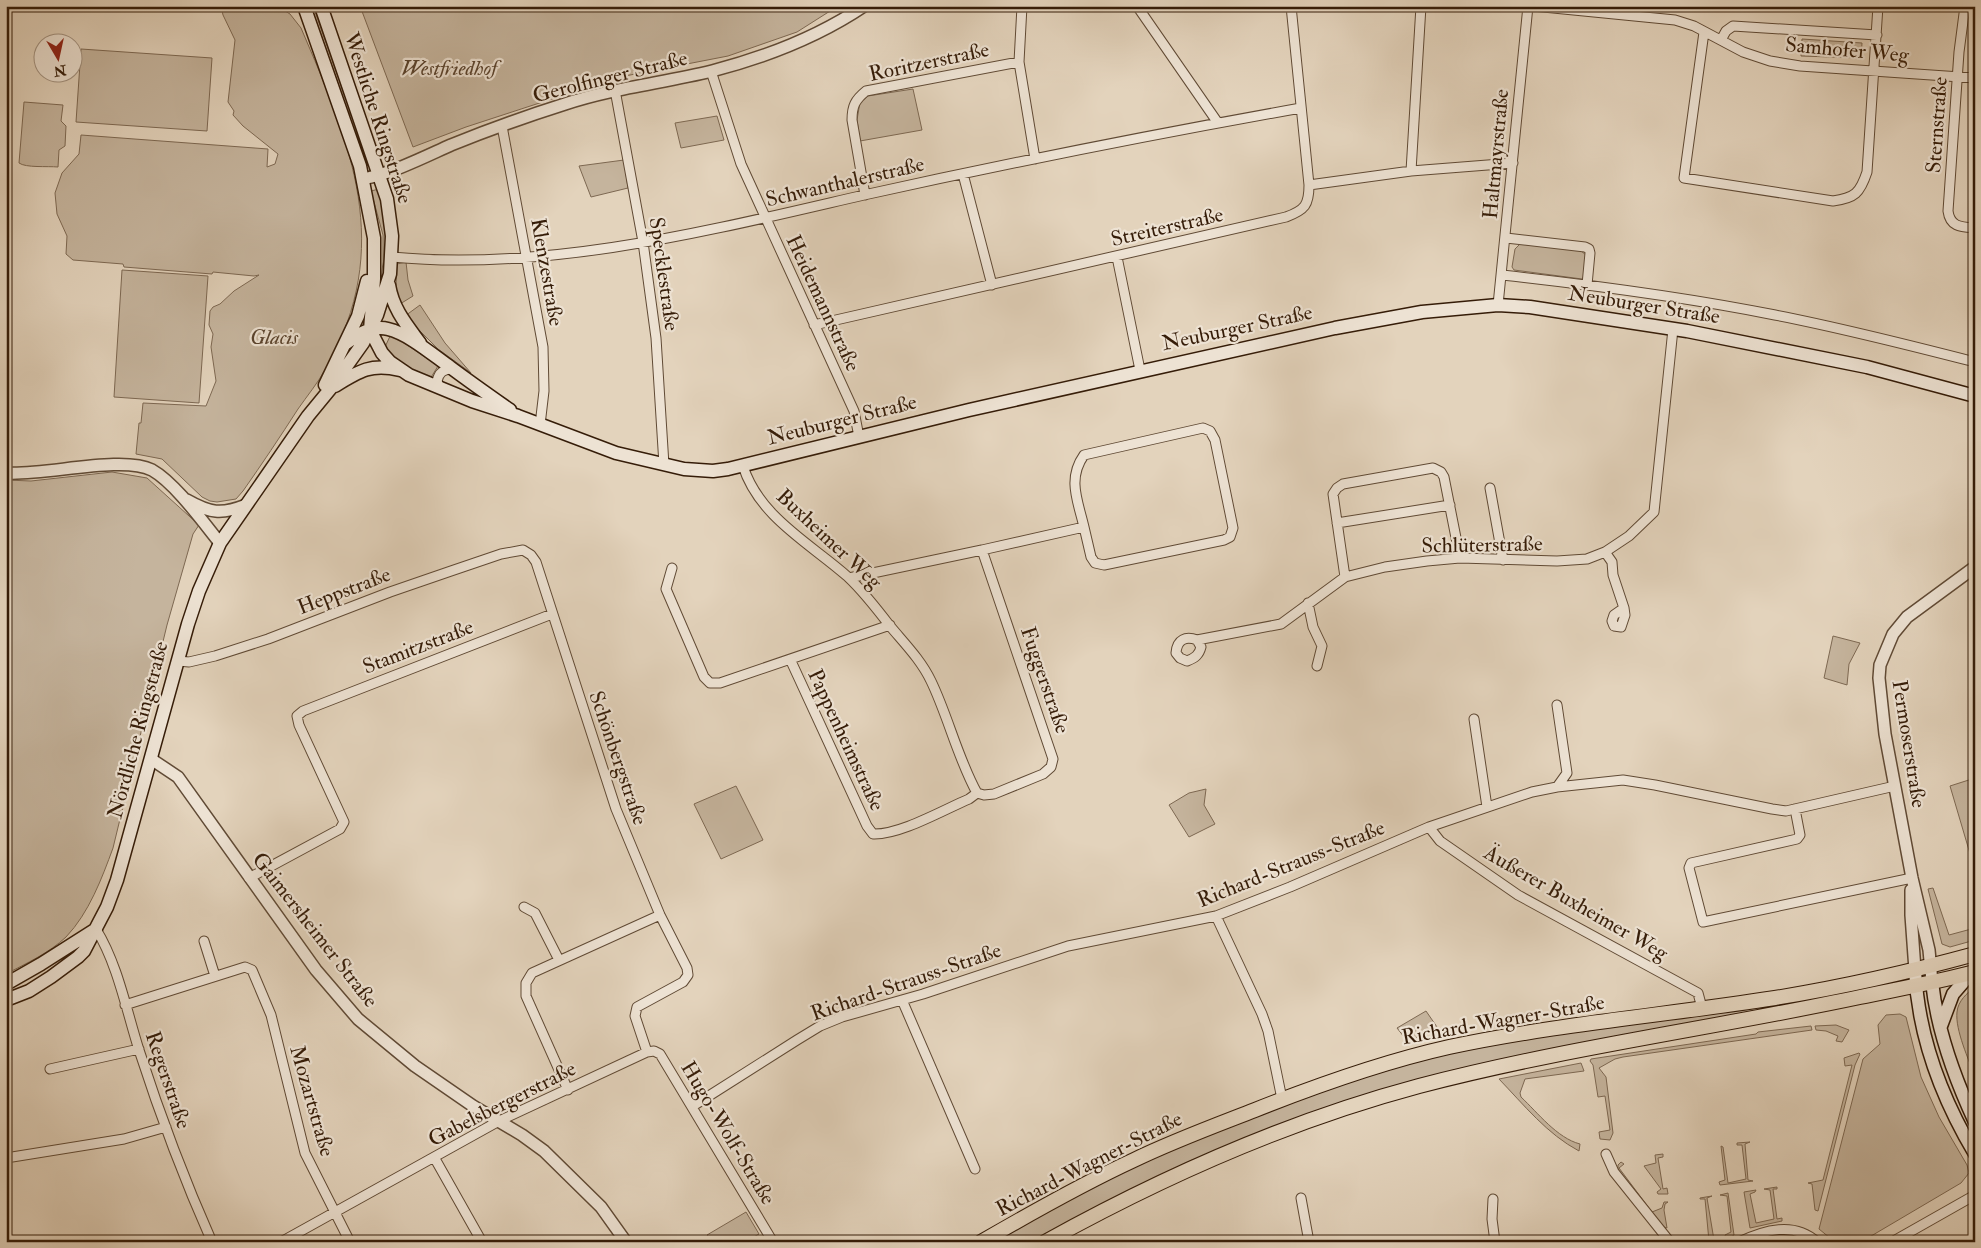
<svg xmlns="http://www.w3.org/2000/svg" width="1981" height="1248" viewBox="0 0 1981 1248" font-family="'IM FELL Double Pica',serif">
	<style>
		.green { fill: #c5b49d; stroke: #7d6852 }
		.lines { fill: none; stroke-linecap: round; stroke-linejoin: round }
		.minor-casing { stroke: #604a35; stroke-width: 11 }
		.tertiary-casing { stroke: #604a35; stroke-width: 14 }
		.secondary-casing { stroke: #351c08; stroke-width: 15 }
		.primary-casing { stroke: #351c08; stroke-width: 16 }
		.minor { stroke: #ede2d3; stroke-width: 9 }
		.tertiary { stroke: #ede2d3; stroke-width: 11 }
		.secondary { stroke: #ede2d3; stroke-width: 12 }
		.primary { stroke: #e3d3bc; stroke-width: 14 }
		.labels { text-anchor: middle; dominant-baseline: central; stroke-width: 4.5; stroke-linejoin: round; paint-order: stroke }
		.street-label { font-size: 21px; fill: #351c08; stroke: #ede2d3 }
		.park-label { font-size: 21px; font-style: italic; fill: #59422d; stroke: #ede2d3 }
	</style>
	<rect width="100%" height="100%" fill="#e3d3bc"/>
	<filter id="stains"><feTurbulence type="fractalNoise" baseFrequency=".004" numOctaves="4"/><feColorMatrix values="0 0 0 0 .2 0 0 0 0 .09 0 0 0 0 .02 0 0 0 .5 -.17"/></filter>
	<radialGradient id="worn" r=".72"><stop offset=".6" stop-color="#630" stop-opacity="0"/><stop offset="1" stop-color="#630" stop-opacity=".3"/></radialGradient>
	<path class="green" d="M221 6H277L290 14 301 28C351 145 395 247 326 368 318 383 307 396 298 409 280 437 262 464 243 491L236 499 217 502 210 501 202 497 162 459 136 454 139 423H141L143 403 206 406 216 381 211 347 213 334 209 325 210 311 213 307 220 304 234 291 259 275 254 276 213 272 212 274 124 267 123 264 73 260 66 254 67 236 57 214 55 193 62 173 79 154 81 135 268 149 267 167 275 164 278 154 243 126 233 115 234 111 228 102 235 40 223 15Z
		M310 6H313L345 97 351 104 372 168H370L352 117 346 108Z
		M360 6H838L797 32 728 56 589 83 564 95 466 127 413 147Z
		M1802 39 1862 43 1861 58 1801 56Z
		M81 49 212 58 207 131 76 122Z
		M913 89 922 130 860 141 857 120 860 102 868 96Z
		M24 102 63 105 61 121 66 126 65 146 59 150 58 167C47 166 26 168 19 163Z
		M717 116 724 140 681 148 675 123Z
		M624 160 628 188 591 197 579 166Z
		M379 189 385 225 386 262 380 290 383 262V235L371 191Z
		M1520 244 1580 250 1587 256 1585 275 1582 279 1514 270 1512 267 1515 249Z
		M406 262 408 280 413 296 400 304 396 287 397 264Z
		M122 270 208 276 199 403 114 397Z
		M420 305 445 343 471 373 438 349 405 316Z
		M391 334 438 366 430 379 402 367 385 347Z
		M112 472 147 478 199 525 193 534 167 625 113 848C102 878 89 913 66 937 49 953 27 963 6 974V480L31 481Z
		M1833 636 1860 643 1849 664 1847 685 1824 678Z
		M1975 778V857H1971L1950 786Z
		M736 786 763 840 721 859 694 804Z
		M1206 789 1204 805 1215 824 1189 837 1169 805 1189 793Z
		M1933 888 1949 935 1975 928V940L1950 947 1942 944 1928 889Z
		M1886 982 1887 984 1471 1070 1306 1118 1192 1160 1098 1207 1036 1242H990L1150 1155 1366 1075 1446 1054 1528 1038Z
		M1975 987V1077C1969 1060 1955 1030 1957 1012 1958 1001 1967 993 1975 987Z
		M1426 1011 1437 1027 1408 1042 1397 1028Z
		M1900 1014 1906 1017 1921 1077 1939 1117 1967 1165 1969 1173 1961 1183 1861 1242H1833L1830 1238 1819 1229 1863 1059 1880 1044 1878 1025 1886 1015Z
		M1836 1025 1849 1030 1842 1042 1836 1041 1838 1036 1826 1031 1816 1030 1815 1026Z
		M1811 1026 1812 1030 1623 1057 1615 1059 1599 1068 1606 1077 1613 1133 1610 1140 1600 1139 1599 1132 1610 1130 1605 1096 1598 1097 1593 1065 1590 1061 1591 1059 1756 1034 1758 1032Z
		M1859 1053 1860 1054 1855 1065 1818 1211 1815 1210 1812 1184 1808 1183 1823 1180 1852 1065 1845 1066 1844 1058Z
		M1581 1063 1584 1071 1525 1079 1520 1093 1521 1097C1538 1113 1557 1138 1580 1144L1579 1151C1547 1134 1524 1105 1499 1079Z
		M1750 1142 1745 1144 1748 1180 1753 1181 1720 1185 1719 1182 1725 1180 1721 1146 1723 1147 1728 1183 1746 1179 1742 1145H1737V1143Z
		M1663 1154V1157L1658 1158 1663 1189 1667 1188 1668 1194H1658L1657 1192 1661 1189 1644 1166 1656 1163 1655 1155Z
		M1621 1162 1624 1164 1619 1168 1652 1212 1662 1208 1664 1202H1668L1665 1204 1664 1210 1667 1228 1664 1227 1618 1170V1165Z
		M1777 1187V1189H1773L1777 1219 1782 1218V1221L1750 1228 1744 1192 1756 1190 1755 1192 1750 1194 1756 1223 1774 1219 1770 1190 1764 1189Z
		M1728 1193 1734 1235 1723 1242H1704L1709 1241 1705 1199H1700V1198L1712 1196 1707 1198 1714 1240 1726 1238 1725 1235 1731 1232 1727 1196 1720 1195Z
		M746 1212 759 1234 745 1242H712L707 1235Z"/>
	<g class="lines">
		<defs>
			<path id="minor" d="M1022 6 1019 62 1035 159
				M1137 6 1218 123
				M1291 6 1309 185
				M1533 6 1675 20 1694 26 1743 52 1770 61 1800 66 1975 78
				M1965 6 1959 52 1948 211C1950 227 1961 227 1975 228
				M1704 32 1684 178 1833 201C1855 198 1860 193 1867 172L1878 6
				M1721 40 1726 31 1733 26 1877 35
				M711 71 741 164 854 411 859 437
				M615 90 643 242 656 338 664 465
				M502 126 543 347 544 391 540 425
				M1411 171 1421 6
				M963 174 992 285
				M865 195 852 120C852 106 855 100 866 91L1019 62
				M1506 238 1585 247 1589 249 1590 253 1587 285
				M392 257C549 272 712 230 864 195 1009 163 1155 134 1301 108
				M1117 257 1140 370
				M1502 275C1593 285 1685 297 1775 315 1842 328 1909 345 1975 362
				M1498 305 1528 6
				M814 325 1286 217C1305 210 1309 205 1309 185L1411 171 1513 163
				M439 387 437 381C439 372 444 369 452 369
				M743 466C759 517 811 544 848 577 864 592 877 609 890 626 905 644 921 660 931 681 948 716 958 759 977 793
				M1490 488 1503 560
				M1337 523 1450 505
				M982 550 1084 527C1078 501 1067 479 1084 455L1203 428 1210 431 1215 440 1233 528 1230 537 1224 540 1104 565 1095 563 1091 557 1084 527
				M1605 552 1612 562 1613 575 1624 608 1614 615 1612 621 1614 626 1621 627 1625 615 1624 608
				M672 568 666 589 704 677 710 683H720L890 625
				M1345 577 1333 494 1337 488 1343 484 1433 468 1441 472 1444 477 1460 558
				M1308 603 1313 627 1322 646 1317 666
				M1197 640 1201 647C1199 655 1195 658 1187 661L1180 658 1176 653C1177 639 1186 636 1197 640L1281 624 1345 577 1385 567 1427 561 1460 558 1557 561 1587 559 1605 552 1629 536 1654 512 1673 329
				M790 659 867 826 873 834C900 835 943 810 969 799L977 793 984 795 994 794 1043 774 1051 767 1053 759 982 550 849 578
				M178 661 189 662 215 656 268 639 390 592 451 571 501 554 523 550 531 555 536 562 616 809 660 915 687 968 688 975 683 982 637 1007 635 1016 647 1052
				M1557 705 1567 773 1557 787
				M1474 719 1487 807
				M1795 809 1800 835 1797 839 1691 863 1689 868 1703 922 1912 878
				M1429 827 1440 841 1518 895 1698 993 1702 1008
				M249 878 340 829 344 822 299 725 297 716 303 711 552 614
				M524 907 535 913 559 960
				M1216 916 1262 1014 1268 1031 1282 1099
				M96 929C118 965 126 1009 139 1050 160 1115 184 1179 212 1242
				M204 941 215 976
				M902 1000 975 1169
				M125 1005 245 967 252 970 271 1015 305 1153 350 1242
				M50 1069 139 1049
				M568 1090 526 996V983L532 973 660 915
				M693 1106 797 1040 820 1026 842 1017 923 994 1068 946 1216 916 1290 887 1429 827 1532 792 1557 787 1623 780 1655 785 1772 809 1786 811 1895 786
				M1606 1154 1614 1172 1670 1242
				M434 1157 482 1242
				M6 1158 124 1139 166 1127
				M1301 1198 1309 1242
				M1493 1199 1492 1219 1495 1242
				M281 1242 499 1121 647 1052 654 1051 660 1054 773 1242
				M1739 1242C1764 1230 1794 1221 1817 1242
				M1892 1242 1975 1195"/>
			<path id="tertiary" d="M363 179C395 172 422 158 451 145 488 130 527 116 565 104 613 88 663 83 712 71 766 57 818 37 864 6
				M6 473C44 476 122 455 152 470 175 483 203 522 220 543
				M187 500C210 513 221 515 246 505
				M151 759 178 777 316 970 358 1019 415 1066 473 1106 522 1135 544 1151 601 1207 626 1242
				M1911 890V915L1915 970
				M1932 982 1929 950 1912 878 1885 734 1879 678 1880 665 1893 634 1907 617 1975 567"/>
			<path id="secondary" d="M304 6 360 166 374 238V279L370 330 382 353 390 362 409 375 472 401 518 416 616 453 684 469 713 471 728 469 969 410 1335 328 1422 312 1498 305 1530 307 1687 331 1867 367 1975 396
				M389 285C393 309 406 324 420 343
				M345 344C357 335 372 325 388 329 409 334 433 355 450 367 470 382 490 396 510 410
				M325 385 358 316 367 281
				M335 386C359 371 371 363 400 370
				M1915 970C1918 1036 1941 1097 1975 1154
				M1932 982C1937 1030 1955 1079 1975 1122
				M6 984 41 964 96 929
				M6 1000 29 991 51 977 78 957 84 951 107 907 117 880 188 624 199 591 220 543 308 416 331 388 363 343 377 315 390 274 392 236 387 199 321 6
				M1941 1026 1953 994 1972 972"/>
			<path id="primary" d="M981 1242C1031 1213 1082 1184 1134 1160 1173 1141 1214 1126 1255 1110 1318 1085 1382 1062 1449 1047 1557 1024 1667 1015 1775 998 1843 987 1909 972 1975 954
				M1045 1242C1164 1176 1288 1121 1419 1086 1564 1048 1714 1028 1860 997 1898 989 1937 982 1975 972"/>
		</defs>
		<use href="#minor" class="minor-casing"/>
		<use href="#tertiary" class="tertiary-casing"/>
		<use href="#secondary" class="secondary-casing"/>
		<use href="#primary" class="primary-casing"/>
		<use href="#minor" class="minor"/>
		<use href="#tertiary" class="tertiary"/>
		<use href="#secondary" class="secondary"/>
		<use href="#primary" class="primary"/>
	</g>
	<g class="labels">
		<g class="street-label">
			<text transform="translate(1847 50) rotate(5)">Samhofer Weg</text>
			<text transform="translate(929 62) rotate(-12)">Roritzerstraße</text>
			<text transform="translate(610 77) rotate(-14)">Gerolfinger Straße</text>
			<text transform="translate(378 118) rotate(72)">Westliche Ringstraße</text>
			<text transform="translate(1937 125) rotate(-86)">Sternstraße</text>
			<text transform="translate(1496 154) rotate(-85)">Haltmayrstraße</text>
			<text transform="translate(845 182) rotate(-13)">Schwanthalerstraße</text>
			<text transform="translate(1167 227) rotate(-13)">Streiterstraße</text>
			<text transform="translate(547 272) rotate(80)">Klenzestraße</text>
			<text transform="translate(664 274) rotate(82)">Specklestraße</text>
			<text transform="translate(823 303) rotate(65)">Heidemannstraße</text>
			<text transform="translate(1644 305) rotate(9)">Neuburger Straße</text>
			<text transform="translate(1237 328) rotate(-12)">Neuburger Straße</text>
			<text transform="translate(842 420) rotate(-14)">Neuburger Straße</text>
			<text transform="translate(829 539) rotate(43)">Buxheimer Weg</text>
			<text transform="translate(1482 545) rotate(-1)">Schlüterstraße</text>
			<text transform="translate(344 591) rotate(-21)">Heppstraße</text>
			<text transform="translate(418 647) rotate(-21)">Stamitzstraße</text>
			<text transform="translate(1045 680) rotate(71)">Fuggerstraße</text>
			<text transform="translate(138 730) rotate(-75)">Nördliche Ringstraße</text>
			<text transform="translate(846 740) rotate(65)">Pappenheimstraße</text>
			<text transform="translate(1909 744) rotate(81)">Permoserstraße</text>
			<text transform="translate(618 758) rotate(71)">Schönbergstraße</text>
			<text transform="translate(1291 864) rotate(-22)">Richard-Strauss-Straße</text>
			<text transform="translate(1576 903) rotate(30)">Äußerer Buxheimer Weg</text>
			<text transform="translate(315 930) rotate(52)">Gaimersheimer Straße</text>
			<text transform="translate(906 982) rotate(-19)">Richard-Strauss-Straße</text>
			<text transform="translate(1503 1020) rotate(-10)">Richard-Wagner-Straße</text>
			<text transform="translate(168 1080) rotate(71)">Regerstraße</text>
			<text transform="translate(312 1101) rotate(74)">Mozartstraße</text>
			<text transform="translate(502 1104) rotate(-27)">Gabelsbergerstraße</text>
			<text transform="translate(728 1133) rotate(59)">Hugo-Wolf-Straße</text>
			<text transform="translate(1089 1164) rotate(-27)">Richard-Wagner-Straße</text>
		</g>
		<g class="park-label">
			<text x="449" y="68">Westfriedhof</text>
			<text x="274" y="337">Glacis</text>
		</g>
	</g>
	<rect width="1981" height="1248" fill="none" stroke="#e3d3bc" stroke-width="25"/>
	<rect x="8" y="8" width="1966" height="1233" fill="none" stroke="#351c08" stroke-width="2.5"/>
	<rect x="12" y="12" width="1956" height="1223" fill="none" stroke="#351c08"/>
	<g transform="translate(58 58) rotate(171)"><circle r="24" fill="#ede2d3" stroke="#a39382"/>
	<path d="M0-4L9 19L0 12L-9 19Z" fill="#8f2418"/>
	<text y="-8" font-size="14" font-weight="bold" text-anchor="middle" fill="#351c08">N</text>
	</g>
	<rect width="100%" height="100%" filter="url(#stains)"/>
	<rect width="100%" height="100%" fill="url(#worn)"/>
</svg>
